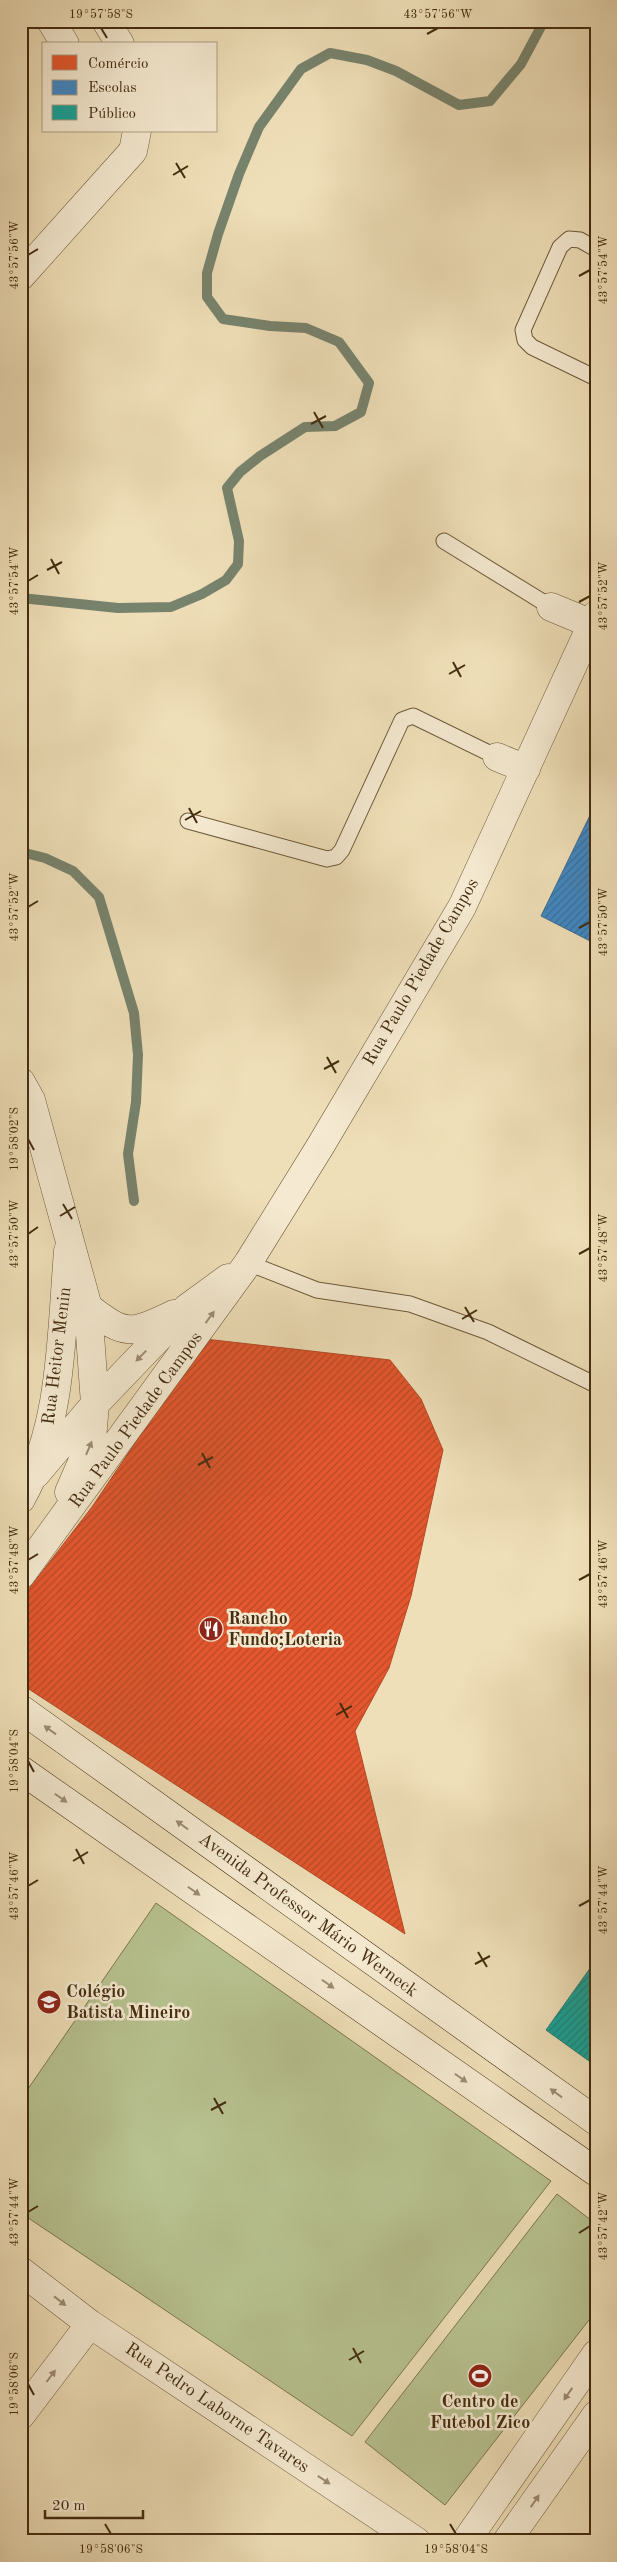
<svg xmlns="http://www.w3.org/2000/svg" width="617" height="2562" viewBox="0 0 617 2562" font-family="'Old Standard TT',serif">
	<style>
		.green { fill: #b7c290; stroke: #7d7750 }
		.shops { fill: url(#shops-hatch); stroke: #b44a25 }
		.schools { fill: url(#schools-hatch); stroke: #406c8e }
		.public { fill: url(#public-hatch); stroke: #247f6f }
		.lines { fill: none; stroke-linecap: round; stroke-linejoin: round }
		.stream { stroke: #77836d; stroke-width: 10 }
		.service-casing { stroke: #6e5939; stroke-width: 17 }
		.minor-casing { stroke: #6e5939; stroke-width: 29 }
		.tertiary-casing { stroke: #6e5939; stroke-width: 29 }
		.secondary-casing { stroke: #432c0f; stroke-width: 29 }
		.service { stroke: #f5ead1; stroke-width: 15 }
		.minor { stroke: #f5ead1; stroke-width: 28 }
		.tertiary { stroke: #f5ead1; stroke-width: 28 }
		.secondary { stroke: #f5ead1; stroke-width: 28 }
		.oneway { fill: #9c8b70 }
		.ticks { fill: none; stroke: #432c0f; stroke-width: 2 }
		.labels { text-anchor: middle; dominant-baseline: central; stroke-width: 5; stroke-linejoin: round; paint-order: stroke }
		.street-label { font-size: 18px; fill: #432c0f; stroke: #f5ead1 }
		.poi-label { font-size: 18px; font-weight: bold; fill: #432c0f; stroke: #f5ead1; text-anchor: start }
		.neatline { fill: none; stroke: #432c0f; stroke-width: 2 }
		.ticks-label { font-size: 12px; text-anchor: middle; fill: #432c0f }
	</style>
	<defs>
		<pattern id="shops-hatch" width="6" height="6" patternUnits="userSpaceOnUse" patternTransform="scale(1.25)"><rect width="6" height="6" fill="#e4572e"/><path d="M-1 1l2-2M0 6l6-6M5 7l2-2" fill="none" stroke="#ba4826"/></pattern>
		<pattern id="schools-hatch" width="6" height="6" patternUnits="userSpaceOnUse" patternTransform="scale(1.25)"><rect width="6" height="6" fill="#3f88c5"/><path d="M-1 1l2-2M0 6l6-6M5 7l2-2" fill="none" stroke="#366f9e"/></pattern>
		<pattern id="public-hatch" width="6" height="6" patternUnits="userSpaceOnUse" patternTransform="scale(1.25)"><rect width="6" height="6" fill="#17a398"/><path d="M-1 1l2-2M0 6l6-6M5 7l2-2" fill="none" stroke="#16857a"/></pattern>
	</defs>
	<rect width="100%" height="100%" fill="#efdfb8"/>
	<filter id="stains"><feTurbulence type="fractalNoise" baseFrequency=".004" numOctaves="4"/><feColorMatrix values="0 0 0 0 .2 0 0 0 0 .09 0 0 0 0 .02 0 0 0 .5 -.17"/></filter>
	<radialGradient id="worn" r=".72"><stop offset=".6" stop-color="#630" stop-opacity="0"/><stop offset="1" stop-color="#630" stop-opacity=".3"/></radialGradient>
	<path class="green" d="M156 1903 551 2181 352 2436 21 2213V2099Z
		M557 2194 596 2224V2311L445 2505 365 2442Z"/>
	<path class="shops" d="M205 1339 390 1360 421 1399 443 1450 411 1596 389 1668 355 1731 405 1934 21 1684V1599L92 1507Z"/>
	<path class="schools" d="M596 803V944L541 916Z"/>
	<path class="public" d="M596 1960V2066L546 2030Z"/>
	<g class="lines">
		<path class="stream" d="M21 598 118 608 171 607 202 594 226 580 238 564 239 541 227 488 240 472 260 456 305 427 335 426 361 412 369 383 339 342 306 328 270 326 223 319 207 297V273L218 234 239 174 259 127 301 69 330 53 367 60 396 71 459 105 490 101 521 64 544 21
			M21 852 45 858 73 871 99 897 134 1013 138 1055 136 1102 128 1154 134 1201"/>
		<defs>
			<path id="service" d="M596 249 580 240 569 239 560 247 523 330 525 340 532 347 596 378
				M444 541 551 607
				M188 821 327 859 336 857 342 850 402 720 413 716 497 757
				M248 1263 317 1290 410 1304 488 1332 596 1385"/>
			<path id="minor" d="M551 607 592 624
				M497 757 526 769
				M21 2271 90 2324 416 2541
				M21 2415 90 2324
				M466 2541 596 2354
				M507 2541 596 2415"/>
			<path id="tertiary" d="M51 21 65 44
				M106 21 120 44
				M21 276 133 151 137 131
				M21 1082 31 1100 88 1307 95 1404 92 1439 69 1492
				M88 1307C126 1337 131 1334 174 1314
				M36 1474 95 1404 187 1308 228 1278
				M21 1499C63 1425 61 1334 68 1251
				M21 1575 248 1263 321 1145 462 907 596 615"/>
			<path id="secondary" d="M21 1709 596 2121
				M21 1770 596 2172"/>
		</defs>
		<use href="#service" class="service-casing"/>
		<use href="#minor" class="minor-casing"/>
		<use href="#tertiary" class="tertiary-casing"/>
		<use href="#secondary" class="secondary-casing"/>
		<use href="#service" class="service"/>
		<use href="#minor" class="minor"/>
		<use href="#tertiary" class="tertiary"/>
		<use href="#secondary" class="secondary"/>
	</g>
	<defs><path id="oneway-solid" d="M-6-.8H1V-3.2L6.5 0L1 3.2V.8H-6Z" transform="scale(1.25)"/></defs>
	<g class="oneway">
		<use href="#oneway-solid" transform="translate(210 1317) rotate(-54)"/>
		<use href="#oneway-solid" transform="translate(141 1356) rotate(134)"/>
		<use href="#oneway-solid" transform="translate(89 1448) rotate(-67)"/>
		<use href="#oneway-solid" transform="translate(50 1730) rotate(-144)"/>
		<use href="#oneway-solid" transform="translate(61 1798) rotate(35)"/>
		<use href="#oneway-solid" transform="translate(182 1825) rotate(-144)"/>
		<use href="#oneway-solid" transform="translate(194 1891) rotate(35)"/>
		<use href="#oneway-solid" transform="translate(328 1984) rotate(35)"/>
		<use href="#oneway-solid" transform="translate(461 2078) rotate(35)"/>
		<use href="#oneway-solid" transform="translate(556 2093) rotate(-144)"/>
		<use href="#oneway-solid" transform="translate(60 2301) rotate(38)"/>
		<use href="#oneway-solid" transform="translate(51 2376) rotate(-53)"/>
		<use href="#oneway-solid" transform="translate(568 2394) rotate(125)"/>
		<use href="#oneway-solid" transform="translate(324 2480) rotate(34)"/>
		<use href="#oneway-solid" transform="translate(535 2501) rotate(-55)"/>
	</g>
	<path class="ticks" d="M101 28 107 38M427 34 438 28M176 163 185 178M173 175 188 166M28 255 38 249M579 276 590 270M314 412 323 428M311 424 326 416M51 559 59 574M47 570 62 562M28 581 38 575M579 602 590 596M453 662 461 677M449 674 465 665M189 808 197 823M185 820 201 811M28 907 38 901M579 928 590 922M327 1057 336 1073M324 1069 339 1061M28 1139 34 1150M63 1204 72 1219M60 1216 75 1207M28 1234 38 1227M579 1254 590 1248M465 1307 474 1322M462 1319 477 1310M202 1453 210 1468M198 1465 213 1457M28 1560 38 1554M579 1580 590 1574M340 1703 348 1718M336 1715 352 1706M28 1761 34 1772M76 1849 84 1864M73 1861 88 1852M28 1886 38 1880M579 1906 590 1900M478 1952 487 1967M475 1964 490 1956M214 2098 223 2114M211 2110 226 2102M28 2212 38 2206M579 2233 590 2226M353 2348 361 2363M349 2360 364 2351M28 2384 34 2395M105 2524 111 2534M450 2524 456 2534"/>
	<defs>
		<symbol id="restaurant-disc" viewBox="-11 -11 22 22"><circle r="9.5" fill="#8f2418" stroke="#f5ead1"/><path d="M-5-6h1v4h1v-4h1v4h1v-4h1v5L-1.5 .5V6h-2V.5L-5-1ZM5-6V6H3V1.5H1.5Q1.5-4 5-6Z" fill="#fff"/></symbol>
		<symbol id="school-disc" viewBox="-11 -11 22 22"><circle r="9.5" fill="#8f2418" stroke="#f5ead1"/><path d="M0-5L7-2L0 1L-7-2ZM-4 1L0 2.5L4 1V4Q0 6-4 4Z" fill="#fff"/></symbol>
		<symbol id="stadium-disc" viewBox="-11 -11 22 22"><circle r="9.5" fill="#8f2418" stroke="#f5ead1"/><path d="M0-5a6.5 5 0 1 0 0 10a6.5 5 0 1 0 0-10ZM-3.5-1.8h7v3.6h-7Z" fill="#fff"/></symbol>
	</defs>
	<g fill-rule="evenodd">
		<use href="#restaurant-disc" x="197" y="1615" width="28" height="28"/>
		<use href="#school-disc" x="35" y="1988" width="28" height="28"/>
		<use href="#stadium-disc" x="466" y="2362" width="28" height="28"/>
	</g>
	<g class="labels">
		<g class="street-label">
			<text transform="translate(421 972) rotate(-60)">Rua Paulo Piedade Campos</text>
			<text transform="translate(57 1356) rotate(-83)">Rua Heitor Menin</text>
			<text transform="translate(136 1420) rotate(-54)">Rua Paulo Piedade Campos</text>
			<text transform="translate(308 1915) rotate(36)">Avenida Professor Mário Werneck</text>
			<text transform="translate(217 2408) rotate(34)">Rua Pedro Laborne Tavares</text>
		</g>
		<g class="poi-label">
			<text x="228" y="1619">Rancho<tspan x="228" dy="21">Fundo;Loteria</tspan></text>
			<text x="66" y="1992">Colégio<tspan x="66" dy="21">Batista Mineiro</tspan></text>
			<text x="480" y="2402" text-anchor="middle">Centro de<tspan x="480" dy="21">Futebol Zico</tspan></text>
		</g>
	</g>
	<rect width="617" height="2562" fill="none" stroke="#efdfb8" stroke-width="55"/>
	<rect x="42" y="42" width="175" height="90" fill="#f5ead1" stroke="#ae9e83"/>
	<rect x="52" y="55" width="25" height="15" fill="#e4572e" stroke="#ae9e83"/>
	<text x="88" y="68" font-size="15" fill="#432c0f">Comércio</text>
	<rect x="52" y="80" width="25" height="15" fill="#3f88c5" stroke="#ae9e83"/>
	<text x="88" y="92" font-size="15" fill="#432c0f">Escolas</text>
	<rect x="52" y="105" width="25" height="15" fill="#17a398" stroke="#ae9e83"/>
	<text x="88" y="118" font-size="15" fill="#432c0f">Público</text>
	<path d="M45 2510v8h98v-8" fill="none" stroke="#432c0f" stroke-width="2.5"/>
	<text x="52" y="2510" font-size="15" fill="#432c0f" stroke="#f5ead1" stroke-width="4" paint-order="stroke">20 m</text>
	<rect x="28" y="28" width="562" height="2506" class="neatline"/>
	<g class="ticks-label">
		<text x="101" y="18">19°57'58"S</text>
		<text x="438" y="18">43°57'56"W</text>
		<text transform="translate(14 255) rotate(-90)" y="4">43°57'56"W</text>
		<text transform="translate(603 270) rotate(-90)" y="4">43°57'54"W</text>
		<text transform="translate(14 581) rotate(-90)" y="4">43°57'54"W</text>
		<text transform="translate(603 596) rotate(-90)" y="4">43°57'52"W</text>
		<text transform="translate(14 907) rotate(-90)" y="4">43°57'52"W</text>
		<text transform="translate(603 922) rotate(-90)" y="4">43°57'50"W</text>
		<text transform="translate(14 1139) rotate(-90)" y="4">19°58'02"S</text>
		<text transform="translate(14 1234) rotate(-90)" y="4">43°57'50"W</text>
		<text transform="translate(603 1248) rotate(-90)" y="4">43°57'48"W</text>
		<text transform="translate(14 1560) rotate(-90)" y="4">43°57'48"W</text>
		<text transform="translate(603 1574) rotate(-90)" y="4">43°57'46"W</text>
		<text transform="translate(14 1761) rotate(-90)" y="4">19°58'04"S</text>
		<text transform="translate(14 1886) rotate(-90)" y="4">43°57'46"W</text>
		<text transform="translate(603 1900) rotate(-90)" y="4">43°57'44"W</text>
		<text transform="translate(14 2212) rotate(-90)" y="4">43°57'44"W</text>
		<text transform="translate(603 2226) rotate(-90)" y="4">43°57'42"W</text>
		<text transform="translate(14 2384) rotate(-90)" y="4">19°58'06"S</text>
		<text x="111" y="2553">19°58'06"S</text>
		<text x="456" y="2553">19°58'04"S</text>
	</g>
	<rect width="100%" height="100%" filter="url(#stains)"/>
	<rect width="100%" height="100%" fill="url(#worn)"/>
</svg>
